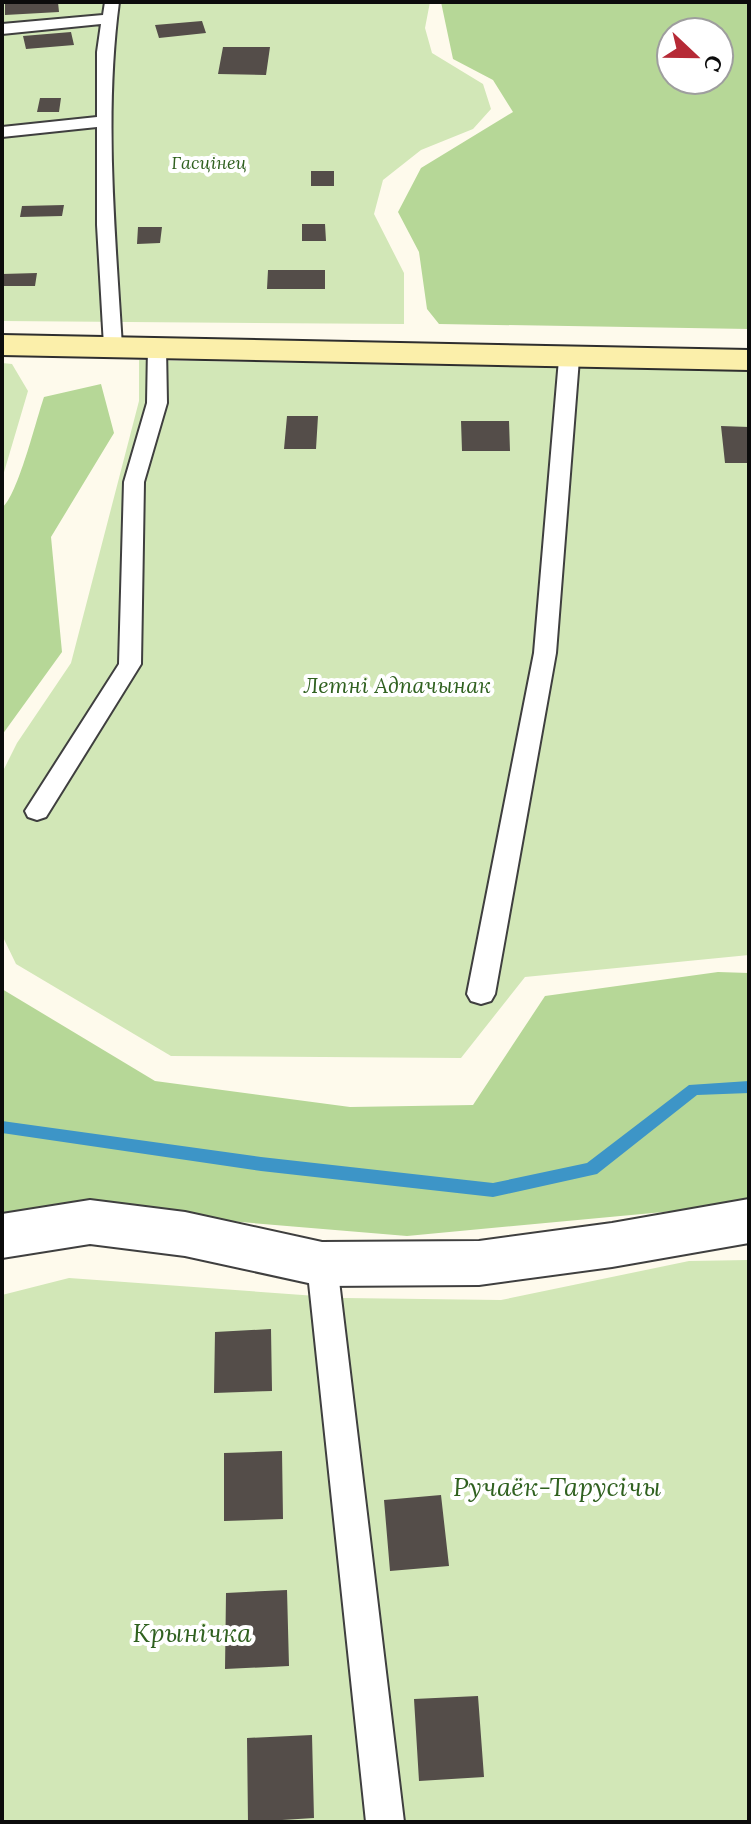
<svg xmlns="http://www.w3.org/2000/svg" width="751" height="1824" viewBox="0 0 751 1824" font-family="Lora,serif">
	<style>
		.green { fill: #d2e7b7 }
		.forest { fill: #b6d797; fill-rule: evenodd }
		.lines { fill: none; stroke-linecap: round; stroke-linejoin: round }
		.stream { fill: #3d95c7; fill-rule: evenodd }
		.building { fill: #544d49 }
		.lane-casing { stroke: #3f3f3f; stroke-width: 4 }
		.street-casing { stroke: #3f3f3f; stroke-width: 4 }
		.secondary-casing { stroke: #2e2e2e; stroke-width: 4 }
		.lane { fill: #fff; fill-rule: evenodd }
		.street { fill: #fff; fill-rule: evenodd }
		.secondary { fill: #fbefaa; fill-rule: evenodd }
		.labels { text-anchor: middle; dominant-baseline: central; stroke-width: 8; stroke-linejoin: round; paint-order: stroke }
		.far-park-label { font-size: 18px; font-style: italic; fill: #306120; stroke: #fff }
		.park-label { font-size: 22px; font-style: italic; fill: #306120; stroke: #fff }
		.near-park-label { font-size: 26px; font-style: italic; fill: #306120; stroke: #fff }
	</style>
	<rect width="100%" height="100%" fill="#fefaec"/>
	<path class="green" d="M2 2H430L425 28 432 53 483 84 491 109 473 129 421 150 383 180 374 214 404 273V324L2 321Z
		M139 360 749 371V955L525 977 461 1058 171 1056 16 964 2 935V773L17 743 71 663 139 401Z
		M2 363 12 364 28 391 2 479Z
		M749 1260V1822H2V1295L69 1278 344 1298 501 1300 689 1261Z"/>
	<path class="forest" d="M441 2H749V329L439 324 427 309 419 252 398 212 421 168 513 112 493 80 453 59ZM671 32H719V80H671Z
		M101 384 114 433 51 537 62 652 2 735V508C18 495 36 420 44 397Z
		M718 972 749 973V1204L407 1236 193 1218 2 1215V989L155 1081 350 1107 473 1105 545 996Z"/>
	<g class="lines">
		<path class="stream" d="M749 1081V1093L697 1095 597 1174 493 1197 261 1171 2 1133V1121L261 1157 493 1183 587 1163 689 1085Z"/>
	</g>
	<path class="building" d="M5 2H58L59 12 5 15Z
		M202 21 206 33 159 38 155 25Z
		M71 32 74 45 26 49 23 36Z
		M223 47H270L266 75 218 74Z
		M40 98H61L59 112H37Z
		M311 171H334V186H311Z
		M64 205 62 216 20 217 22 206Z
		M302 224H325L326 241H302Z
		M138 227H162L160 243 137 244Z
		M268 270H325V289H267Z
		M37 273 35 286H2V274Z
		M287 416H318L316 449H284Z
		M461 421H509L510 451H462Z
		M721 426 749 427V463H725Z
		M271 1329 272 1391 214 1393 215 1332Z
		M282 1451 283 1519 224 1521V1453Z
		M441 1495 449 1566 390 1571 384 1500Z
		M287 1590 289 1666 225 1669 226 1593Z
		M478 1696 484 1777 419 1781 414 1699Z
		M312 1735 314 1818 248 1822 247 1738Z"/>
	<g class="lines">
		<defs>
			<path id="lane" d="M105 2H119C104 115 115 232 122 346L113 352 104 346 97 225V127L2 137V127L97 117V52L101 24 2 34V24L103 15Z
				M157 341 166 347 167 403 144 482 141 664 46 817 37 820 28 817 25 811 119 664 124 482 147 403 148 347Z
				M569 353 579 359 556 653 495 994 491 1001 481 1004 471 1001 467 994 534 653 559 359Z
				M322 1251 333 1255 337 1264 404 1822H366L307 1264 311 1255Z"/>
			<path id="street" d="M749 1199V1243L612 1267 479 1285 322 1286 185 1256 90 1244 2 1258V1214L90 1200 185 1212 322 1242 479 1241 612 1223Z"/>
			<path id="secondary" d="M2 335 749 350V370L2 355Z"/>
		</defs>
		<use href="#lane" class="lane-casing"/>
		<use href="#street" class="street-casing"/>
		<use href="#secondary" class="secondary-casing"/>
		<use href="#lane" class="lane"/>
		<use href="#street" class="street"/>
		<use href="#secondary" class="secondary"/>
	</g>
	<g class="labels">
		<g class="far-park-label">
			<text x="209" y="162">Гасцінец</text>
		</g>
		<g class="park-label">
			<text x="397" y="685">Летні Адпачынак</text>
		</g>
		<g class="near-park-label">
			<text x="557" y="1486">Ручаёк-Тарусічы</text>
			<text x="192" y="1632">Крынічка</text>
		</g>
	</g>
	<rect width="751" height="1824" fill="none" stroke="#0c0c0c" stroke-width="8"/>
	<g transform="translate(695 56) rotate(112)"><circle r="38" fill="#ffffff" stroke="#9e9e9e" stroke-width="2"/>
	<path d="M0-6L14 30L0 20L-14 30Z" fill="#b62a36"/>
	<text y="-12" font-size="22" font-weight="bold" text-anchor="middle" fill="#0c0c0c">С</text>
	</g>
</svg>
